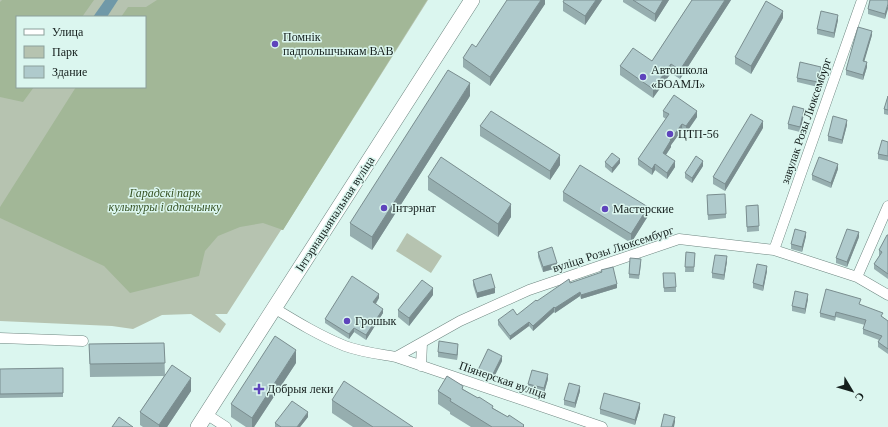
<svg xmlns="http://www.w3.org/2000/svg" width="888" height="427" viewBox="0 0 888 427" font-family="Georgia,serif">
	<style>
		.green { fill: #b6c3b0; fill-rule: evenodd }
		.forest { fill: #a2b797 }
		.water { fill: #7099a8 }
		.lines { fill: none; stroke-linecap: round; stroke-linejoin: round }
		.minor-casing { stroke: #6e8680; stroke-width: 11 }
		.secondary-casing { stroke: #6e8680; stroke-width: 16 }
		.minor { stroke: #fff; stroke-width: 10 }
		.secondary { stroke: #fff; stroke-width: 15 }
		.wall { fill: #96aeaf }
		.shaded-wall { fill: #7a8d8f }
		.building { fill: #afcacc; stroke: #7a8d8f }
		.poi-dot { fill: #5e44bc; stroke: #dbf6ef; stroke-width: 1.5 }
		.labels { text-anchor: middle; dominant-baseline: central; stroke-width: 3; stroke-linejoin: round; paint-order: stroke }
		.poi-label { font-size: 12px; fill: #151f1d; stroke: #dbf6ef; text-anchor: start }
		.street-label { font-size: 12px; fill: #151f1d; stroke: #dbf6ef }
		.park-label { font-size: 12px; font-style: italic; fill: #365223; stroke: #dbf6ef }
	</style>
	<rect width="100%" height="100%" fill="#dbf6ef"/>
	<path class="green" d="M0 0H428L283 230H281L227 314H215L226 324 220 333 191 314 162 315 133 329 112 326 0 321ZM17 17H145V87H17Z
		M407 233 442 256 431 273 396 251Z"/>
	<path class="forest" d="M2 0H94L82 17H17V87H34L23 102 0 97V2Z
		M157 0H427L283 230 263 223 240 227 218 236 205 251 199 276 130 293 104 266 0 218V207L76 87H145V17H121L128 7H146Z"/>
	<path class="water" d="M105 0H118L107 17H93Z"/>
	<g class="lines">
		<defs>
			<path id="minor" d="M774 250 862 0
				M857 277 888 206
				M274 308C297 322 320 336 345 346 361 352 379 354 396 357L602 427
				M0 338 83 341
				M396 357 460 321 529 290 679 239 774 250 857 277 888 295
				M421 366 422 343
				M206 414 226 427"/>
			<path id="secondary" d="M198 427 472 0"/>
		</defs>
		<use href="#minor" class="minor-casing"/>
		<use href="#secondary" class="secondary-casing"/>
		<use href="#minor" class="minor"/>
		<use href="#secondary" class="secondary"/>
	</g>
	<path class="wall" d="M545 0V4L490 86 463 67V58L476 47Z
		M602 0 585 25 563 11V2Z
		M623 0H669L655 22 623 2Z
		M692 0H731L680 79 671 73 653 98 620 75V66L652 61Z
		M888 0 885 19 868 14V9Z
		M783 18 751 74 735 64V57Z
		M838 20 834 38 817 34V29Z
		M872 35 864 61 867 67 863 80 846 75V70Z
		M821 71 818 87 797 82V78Z
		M470 96 372 250 350 236V223Z
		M888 96V115L884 114V109Z
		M663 111 697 117 686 133 682 130 671 145V147L666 155 675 167 667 179 655 170 652 175 638 165V159L666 119 663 117Z
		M804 114 800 132 788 129V124Z
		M847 125 842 144 828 141V136Z
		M480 126 560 165 550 180 480 136Z
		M763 128 725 191 713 184V177Z
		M888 142V161L878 159V154Z
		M605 162 620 163 612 173 605 167Z
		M703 166 692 183 685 178V173Z
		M838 169 831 188 812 180V175Z
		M428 177 511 217 498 237 428 190Z
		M563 192 648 216 631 243 563 201Z
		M707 200 726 214V218L708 220Z
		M758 205 759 231 747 232 746 206Z
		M888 235V279L874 269V264L879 256V250Z
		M806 236 802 252 791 249V244Z
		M859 237 847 267 836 263V258Z
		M538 252 557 268 543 272 538 257Z
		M686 252 695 253 694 272H685Z
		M727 261 724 280 712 278V273Z
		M641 264 639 279 629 278V274Z
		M601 270 617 288 581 299 580 296 555 313 554 312 533 331 529 326 510 340 498 325V320L517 315 537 301 570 283 601 273Z
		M767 271 763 291 753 288V283Z
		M663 273 676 287V292H664Z
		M473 280 495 293 477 298 473 285Z
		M433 295 409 326 398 317V310Z
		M379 298 376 304 383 313 366 340 354 332 349 339 325 323V319Z
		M808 299 805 314 792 311V306Z
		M860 305 883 317 888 321V354L878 347V342L879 340 863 334V329L865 325 836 317 835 321 820 317V313Z
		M164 343 165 376 191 391 167 427H143L140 425V412L164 376 90 377 89 344Z
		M458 349 457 360 438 357V352Z
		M502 361 492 381 478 374V370Z
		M296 363 254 427H246L231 417V404Z
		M63 368V397L0 398V369Z
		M548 379 544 393 528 389V384Z
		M463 389 493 408 524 427H471L450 414V412L438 404V391Z
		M580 391 575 408 564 405V400Z
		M332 400 413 427H353L332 413Z
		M640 408 635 425 600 414V409Z
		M308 417 300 427H275V423Z"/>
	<path class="shaded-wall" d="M541 0H545V4L490 86V77Z
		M596 0H602L585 25V16Z
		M663 0H669L655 22V14Z
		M725 0H731L680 79V70Z
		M888 4V9L885 19V14Z
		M783 11V18L751 74V66Z
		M838 15V20L834 38V33Z
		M872 31V35L863 66V61Z
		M867 62V67L863 80V75Z
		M671 64V73L653 98V89Z
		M821 67V71L818 87V82Z
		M470 83V96L372 250V237Z
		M804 109V114L800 132V127Z
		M697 111V117L686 133V126Z
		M847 120V125L842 144V140Z
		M763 121V128L725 191V184Z
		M682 124V130L671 145V147L663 159V153L670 140Z
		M560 155V165L550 180V171Z
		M620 159V163L612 173V168Z
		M675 161V167L667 179V173Z
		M703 161V166L692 183V178Z
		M655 164V170L652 175V169Z
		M838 164V169L831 188V183Z
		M511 204V217L498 237V224Z
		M648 207V216L631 243V234Z
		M806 232V236L802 252V247Z
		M859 232V237L847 267V262Z
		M727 256V261L724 280V275Z
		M557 263V268L543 272V267Z
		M767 266V271L763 291V286Z
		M617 284V288L581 299V295Z
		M433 288V295L409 326V318Z
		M495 288V293L477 298V293Z
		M580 292V296L555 313V308Z
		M379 294V298L373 307V302Z
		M808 294V299L805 314V309Z
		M554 307V312L533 331V326Z
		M383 309V313L366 340V335Z
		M529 322V326L510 340V336Z
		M354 328V332L349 339V334Z
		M458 344V349L457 360V355Z
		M296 350V363L254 427H252V418Z
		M502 356V361L492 381V376Z
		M548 374V379L544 393V388Z
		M191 378V391L167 427H159V425Z
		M580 386V391L575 408V403Z
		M640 403V408L635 425V420Z
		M308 412V417L300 427H297Z
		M675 417V422L674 427H672Z"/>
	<path class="building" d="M507 0H541L490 77 463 58 472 44 476 47Z
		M564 0H596L585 16 563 2Z
		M633 0H663L655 14Z
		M692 0H725L680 70 671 64 653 89 620 66 633 48 652 61Z
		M870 0H888V4L885 14 868 9Z
		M766 1 783 11 751 66 735 57Z
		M821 11 838 15 834 33 817 29Z
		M858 27 872 31 863 61 867 62 863 75 846 70Z
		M800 62 821 67 818 82 797 78Z
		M448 70 470 83 372 237 350 223Z
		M674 95 697 111 686 126 682 124 670 140H671L663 153 675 161 667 173 655 164 652 169 638 159 669 114 663 111Z
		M888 96V110L884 109Z
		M793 106 804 109 800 127 788 124Z
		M491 111 560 155 550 171 480 126Z
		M751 114 763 121 725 184 713 177Z
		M833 116 847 120 842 140 828 136Z
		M882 140 888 142V156L878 154Z
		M612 153 620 159 612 168 605 162Z
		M696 156 703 161 692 178 685 173Z
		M441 157 511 204 498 224 428 177Z
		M819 157 838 164 831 183 812 175Z
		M580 165 648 207 631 234 563 192Z
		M725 194 726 214 708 215 707 195Z
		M758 205 759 226 747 227 746 206Z
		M795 229 806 232 802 247 791 244Z
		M847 229 859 232 847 262 836 258Z
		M887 235H888V274L874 264 882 252 879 250Z
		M552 247 557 263 543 267 538 252Z
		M686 252 695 253 694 267H685Z
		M715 255 727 256 724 275 712 273Z
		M630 258 641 259 639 275 629 274Z
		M757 264 767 266 763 286 753 283Z
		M613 267 617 284 581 295 580 292 555 308 554 307 533 326 529 322 510 336 498 320 513 309 517 315 536 300 537 301 569 279 570 283 602 272 601 270Z
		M663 273H675L676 287 664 288Z
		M491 274 495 288 477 293 473 280Z
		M352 276 379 294 373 302 383 309 366 335 354 328 349 334 325 319Z
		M422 280 433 288 409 318 398 310Z
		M826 289 861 299 859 304 883 313 881 316 888 321V349L878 342 882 336 863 329 866 320 836 312 835 317 820 313Z
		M795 291 808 294 805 309 792 306Z
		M275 336 296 350 252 418 231 404Z
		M439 341 458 344 457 355 438 352Z
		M164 343 165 363 90 364 89 344Z
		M488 349 502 356 492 376 478 370Z
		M172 365 191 378 159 425 140 412Z
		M63 368V393L0 394V369Z
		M532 370 548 374 544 388 528 384Z
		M447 376 463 386 462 389 478 398 479 397 493 406 492 408 508 417 509 415 524 425 523 426 524 427H492L450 401 451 399 438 391Z
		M344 381 413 427H373L332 400Z
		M569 383 580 386 575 403 564 400Z
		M604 393 640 403 635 420 600 409Z
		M292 401 308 412 297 427H281L275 423Z
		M664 414 675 417 672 427H661Z
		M119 417 133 427H112Z"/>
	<g class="poi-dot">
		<circle cx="275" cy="44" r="4"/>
		<circle cx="643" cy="77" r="4"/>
		<circle cx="670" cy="134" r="4"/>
		<circle cx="384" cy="208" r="4"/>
		<circle cx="605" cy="209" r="4"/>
		<circle cx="347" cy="321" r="4"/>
		<path d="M257 383h4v4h4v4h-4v4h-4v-4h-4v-4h4z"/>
	</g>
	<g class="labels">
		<g class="poi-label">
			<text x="283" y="37">Помнік<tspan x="283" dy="14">падпольшчыкам ВАВ</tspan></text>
			<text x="651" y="70">Автошкола<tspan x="651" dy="14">«БОАМЛ»</tspan></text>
			<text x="678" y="134">ЦТП-56</text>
			<text x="392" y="208">Інтэрнат</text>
			<text x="613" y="209">Мастерские</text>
			<text x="355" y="321">Грошык</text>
			<text x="267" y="389">Добрыя леки</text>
		</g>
		<g class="street-label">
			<text transform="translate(806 121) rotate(-71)">завулак Розы Люксембург</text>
			<text transform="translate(335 214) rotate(-57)">Інтэрнацыянальная вуліца</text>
			<text transform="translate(613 249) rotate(-18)">вуліца Розы Люксембург</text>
			<text transform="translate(503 380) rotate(19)">Піянерская вуліца</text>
		</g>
		<g class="park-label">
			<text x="165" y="193">Гарадскі парк<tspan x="165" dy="14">культуры і адпачынку</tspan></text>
		</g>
	</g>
	<rect x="16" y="16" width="130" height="72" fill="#dbf6ef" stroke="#8ca09b"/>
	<rect x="24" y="29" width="20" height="6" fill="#ffffff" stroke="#8ca09b"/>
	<text x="52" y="36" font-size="12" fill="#151f1d">Улица</text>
	<rect x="24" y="46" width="20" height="12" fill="#b6c3b0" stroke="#8ca09b"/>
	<text x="52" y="56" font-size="12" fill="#151f1d">Парк</text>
	<rect x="24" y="66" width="20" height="12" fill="#afcacc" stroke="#8ca09b"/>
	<text x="52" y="76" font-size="12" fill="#151f1d">Здание</text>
	<g transform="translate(852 391) rotate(128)" stroke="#dbf6ef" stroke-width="3" paint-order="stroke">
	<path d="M0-3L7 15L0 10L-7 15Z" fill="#151f1d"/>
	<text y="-6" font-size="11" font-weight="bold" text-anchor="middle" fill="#151f1d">С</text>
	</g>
</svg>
